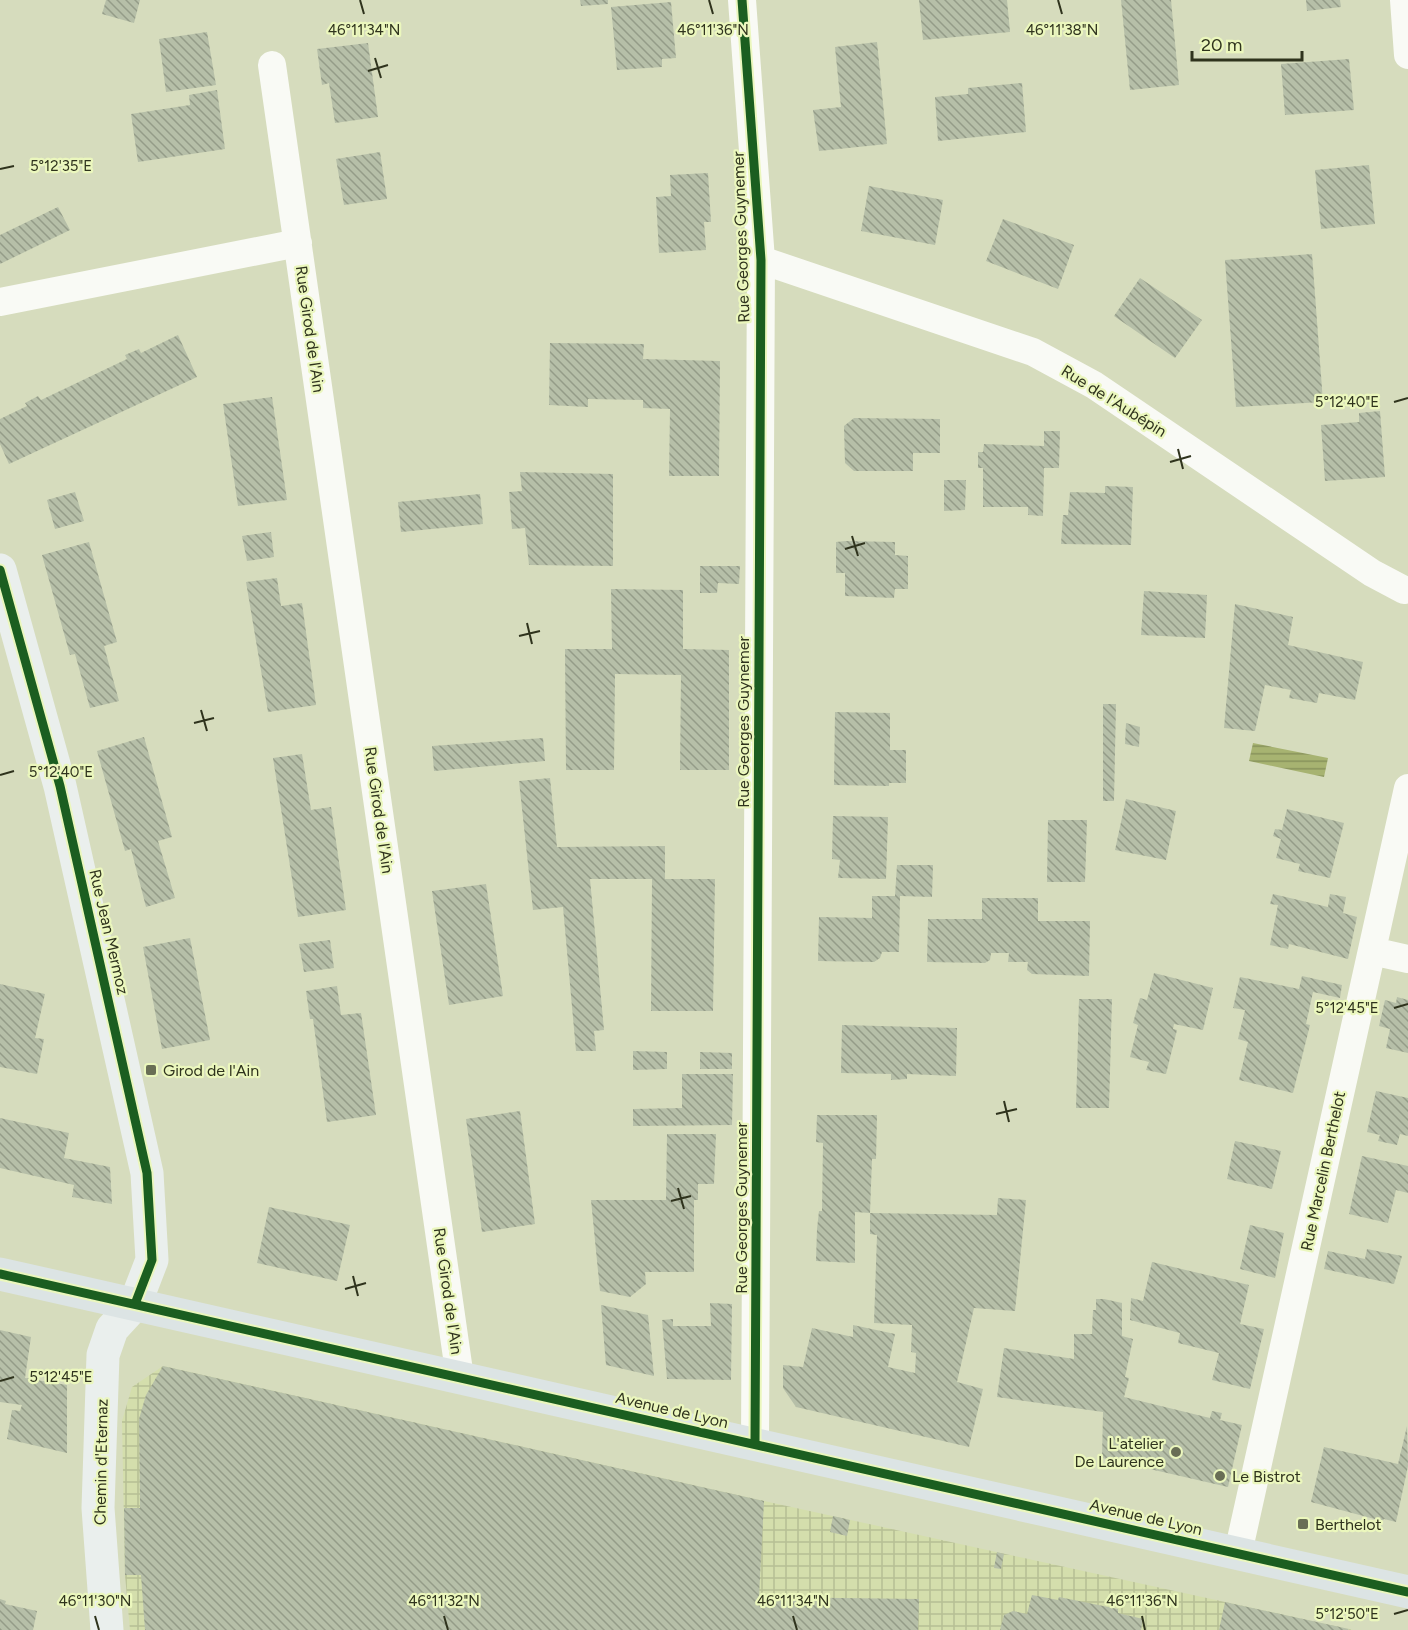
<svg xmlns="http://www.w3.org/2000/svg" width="1408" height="1630" viewBox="0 0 1408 1630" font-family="Figtree,sans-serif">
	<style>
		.industrial { fill: url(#industrial-grid) }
		.water { fill: url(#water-rules) }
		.building { fill: url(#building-back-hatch) }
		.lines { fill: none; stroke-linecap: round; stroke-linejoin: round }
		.street { stroke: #f9faf5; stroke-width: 28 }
		.secondary { stroke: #eaefed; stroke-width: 33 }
		.primary { stroke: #dce4e4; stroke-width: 33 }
		.cycleway-casing { stroke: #ebf7bd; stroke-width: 13 }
		.cycleway { stroke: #1b5e20; stroke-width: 9 }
		.ticks { fill: none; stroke: #2f331d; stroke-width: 2 }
		.poi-dot { fill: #696e55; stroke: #ebf7bd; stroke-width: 2 }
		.labels { text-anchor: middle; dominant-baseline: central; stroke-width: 4.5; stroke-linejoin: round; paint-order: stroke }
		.street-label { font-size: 16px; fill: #2f331d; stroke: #ebf7bd }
		.poi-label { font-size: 16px; fill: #2f331d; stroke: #ebf7bd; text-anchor: start }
		.ticks-label { font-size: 15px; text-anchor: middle; fill: #2f331d; stroke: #ebf7bd; stroke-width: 4.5; stroke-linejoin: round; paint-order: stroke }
	</style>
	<defs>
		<pattern id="industrial-grid" width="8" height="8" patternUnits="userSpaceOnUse" patternTransform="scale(1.5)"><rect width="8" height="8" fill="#d4deac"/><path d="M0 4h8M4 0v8" fill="none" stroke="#b6bf94"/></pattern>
		<pattern id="water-rules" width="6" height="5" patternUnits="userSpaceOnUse" patternTransform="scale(1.5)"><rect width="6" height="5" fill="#a7b371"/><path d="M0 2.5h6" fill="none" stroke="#88925c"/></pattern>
		<pattern id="building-back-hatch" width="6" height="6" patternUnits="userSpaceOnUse" patternTransform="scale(1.5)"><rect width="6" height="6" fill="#b6bfa8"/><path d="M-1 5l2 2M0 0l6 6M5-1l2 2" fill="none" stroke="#949c88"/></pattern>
	</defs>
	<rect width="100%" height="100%" fill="#d6dcbd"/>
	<path class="industrial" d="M163 1366 764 1501 1353 1630H130L125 1575 122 1421 132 1387Z"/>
	<path class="water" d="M1253 743 1328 758 1324 777 1249 761Z"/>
	<path class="building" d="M106 0H140L134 23 102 14Z
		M580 0H608V4L581 6Z
		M919 0H1007L1010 32 923 40Z
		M1121 0H1171L1179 85 1130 90Z
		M1306 0H1340L1341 7 1307 11Z
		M671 2 676 58 662 59V67L617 70 611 7Z
		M207 32 216 85 166 92 159 39Z
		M877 42 887 144 819 151 813 110 841 107 835 47Z
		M368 43 378 117 335 123 329 83 322 85 317 49Z
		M1349 59 1354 110 1285 115 1281 64Z
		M1022 83 1026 132 938 141 935 97 968 94V88Z
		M217 90 225 149 138 162 131 114 190 105 189 95Z
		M380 152 387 199 344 205 336 159Z
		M1369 165 1375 224 1321 229 1315 170Z
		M708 173 711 222H704L706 250 659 253 656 197 671 196 670 175Z
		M869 186 943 200 935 245 861 231Z
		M58 207 70 230 0 264V235Z
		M1003 219 1074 245 1058 289 986 261Z
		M1312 254 1323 402 1236 407 1225 260Z
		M1140 278 1202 320 1175 358 1114 316Z
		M178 335 197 377 9 464 0 444V419L27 406 25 403 38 396 41 400 127 359 125 355 139 349 141 353Z
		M550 343 644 344 643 359 720 361 719 476H669L670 409 643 408V400L588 399V407L549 405Z
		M272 397 287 500 238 506 223 404Z
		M1380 411 1385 477 1325 481 1321 425 1359 422V413Z
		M854 418 940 419V453H913V471H854L845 463 844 426Z
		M1044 431H1060L1059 468H1044L1043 516 1028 515V507H983V468H978V452H983L984 444 1044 446Z
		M520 472 613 474V566L529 565 525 528 512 529 509 492 522 491Z
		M944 480H966L965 510 944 511Z
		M1105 486 1133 487 1131 545 1061 544 1063 515H1068L1070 492 1105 493Z
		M75 492 84 521 55 529 47 500Z
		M480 494 483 524 401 532 398 502Z
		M271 532 274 557 247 561 242 536Z
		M846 541 895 542V555L908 556V589H895L894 598 845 596V573H836V542Z
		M89 542 117 642 104 646 119 701 90 708 75 654 70 655 42 555Z
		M700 566H740L739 584 718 583 717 593H700Z
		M277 578 281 606 302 603 316 705 268 712 246 582Z
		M611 589 683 590V649L729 650V770H680L681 675 615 674 614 770H566L565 649H612Z
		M1144 591 1207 595 1205 638 1141 635Z
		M1235 604 1293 617 1288 645 1363 662 1355 700 1319 693 1317 703 1289 698 1291 690 1265 685 1255 731 1224 728Z
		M1103 704H1116L1114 801H1103Z
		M835 712 890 713V750H906V783H889V786L834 785Z
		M1126 723 1140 727 1139 747 1125 744Z
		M144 737 172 837 158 841 175 898 146 907 131 849 125 851 97 751Z
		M543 738 545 761 434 771 432 746Z
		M302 754 311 810 331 807 346 910 298 917 273 758Z
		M550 778 557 847 665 846V879H715L713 1011H651L652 879H590L604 1030 594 1031 596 1051H576L563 907 533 910 519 781Z
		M1126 799 1176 811 1166 860 1115 850Z
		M1287 809 1344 823 1330 878 1298 871 1300 864 1276 858 1281 839 1273 836 1275 829 1282 830Z
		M833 816 888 817 886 879 838 878 840 860 832 859Z
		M1048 820H1087L1085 882H1047Z
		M897 865H933L932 897 900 896 899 952H882L880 958 874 962 818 961 819 917 872 918V896H895Z
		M486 884 503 996 449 1005 432 891Z
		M1273 894 1328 907 1330 894 1346 897 1343 913 1357 917 1348 959 1289 944 1288 949 1270 945 1278 905 1270 904Z
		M982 898H1038V921H1090L1089 976 1032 974 1027 970 1028 962H1008L1009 953H991L990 960 985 963 927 962 928 919H982Z
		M190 938 210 1040 162 1049 143 947Z
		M330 940 334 968 304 972 299 944Z
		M1154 973 1213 988 1203 1030 1174 1024 1173 1029 1177 1030 1166 1074 1146 1070 1149 1062 1130 1057 1138 1025 1133 1023 1140 998 1147 1000Z
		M1302 976 1342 985 1340 998 1313 992 1306 1024 1310 1025 1293 1093 1239 1080 1248 1042 1238 1039 1245 1010 1233 1008 1240 977 1299 989Z
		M0 984 45 994 35 1038 44 1039 37 1074 0 1067Z
		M337 986 341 1015 361 1013 376 1115 327 1122 313 1019H310L306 991Z
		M1397 997 1408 1000V1053L1386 1048 1390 1029 1379 1026 1385 1000 1396 1003Z
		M1079 999H1112L1109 1108H1076Z
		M842 1025 957 1028 956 1076 907 1074V1079L891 1080V1074L841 1073Z
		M633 1051 667 1052V1069L633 1070Z
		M700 1052 732 1053V1069H700Z
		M682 1074H733L732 1125 633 1126V1109L682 1108Z
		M1376 1091 1408 1098V1136L1400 1134 1397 1145 1378 1141 1380 1135 1367 1132Z
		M520 1111 535 1224 482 1232 466 1119Z
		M817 1115H877L876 1159H872L870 1213 997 1215 998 1198 1026 1200 1015 1311 974 1308 957 1382 983 1389 969 1447 796 1407 783 1388V1365L803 1367 812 1328 853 1337V1325L895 1334 888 1367 915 1373 916 1353 911 1352 912 1325 874 1323 877 1235 870 1234V1213L855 1212V1263L816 1261 817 1229 819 1211H822L823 1143 816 1142Z
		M0 1118 69 1133 64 1158 110 1167 112 1204 72 1197 74 1185 0 1168Z
		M667 1134H716L714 1184H698V1200H694V1272H645L646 1284 630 1297 600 1291 591 1200H666Z
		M1235 1141 1281 1151 1272 1189 1227 1179Z
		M1362 1156 1408 1166V1193L1396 1190 1388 1223 1349 1214Z
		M269 1207 350 1225 337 1281 257 1263Z
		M1250 1225 1284 1233 1275 1278 1240 1269Z
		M1367 1249 1402 1256 1394 1284 1324 1269 1328 1251 1365 1259Z
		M1152 1262 1249 1285 1240 1324 1264 1329 1250 1389 1212 1380 1219 1353 1178 1343 1180 1333 1130 1320 1131 1298 1143 1301Z
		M1096 1299H1104L1122 1303V1336L1133 1339 1125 1377 1129 1378 1124 1397 1210 1418 1212 1411 1222 1413 1220 1420 1242 1425 1228 1487 1102 1458 1103 1412 997 1397 1004 1348 1074 1359V1334H1092L1093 1310H1096Z
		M710 1303 732 1304 731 1380 667 1379 662 1320 673 1319V1326H711Z
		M601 1305 648 1315 654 1376 606 1365Z
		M0 1330 31 1337 25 1378 67 1385V1453L7 1439 12 1410 20 1411 22 1405 0 1402Z
		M163 1366 764 1501 759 1597 919 1599 918 1630H145L141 1575H125L124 1508H140L139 1419 146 1395Z
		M1407 1426 1408 1466 1396 1522 1384 1519 1382 1521 1311 1502 1324 1447 1398 1464Z
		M833 1516 850 1520 847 1536 830 1532Z
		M997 1552 1004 1554 1001 1569 994 1568Z
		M1032 1595 1058 1600 1059 1597 1118 1609V1613L1143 1619 1141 1630H1000L1004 1615 1013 1611 1027 1614Z
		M0 1599 6 1601 5 1604 37 1611 33 1630H0Z
		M1225 1602 1349 1629 1348 1630H1219Z"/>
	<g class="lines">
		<path class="street" d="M742 0 761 260 755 1444
			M1404 0 1408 55
			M272 65 460 1378
			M761 260 1033 352 1094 385 1372 573 1404 590
			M0 302 298 243
			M1372 951 1408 959
			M1238 1553 1408 788"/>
		<path class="secondary" d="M0 570 60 786 147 1173 152 1260 135 1304 112 1329 103 1355 98 1508 107 1630"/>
		<path class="primary" d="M0 1274 1408 1592"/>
		<defs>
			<path id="cycleway" d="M742 0 761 260 755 1444
				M0 570 60 786 147 1173 152 1260 135 1304
				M0 1274 1408 1592"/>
		</defs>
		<use href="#cycleway" class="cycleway-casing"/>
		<use href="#cycleway" class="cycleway"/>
	</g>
	<path class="ticks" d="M360 0 364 14M709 0 713 14M1058 0 1062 14M375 58 381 78M368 71 388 65M0 169 14 166M1394 402 1408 398M1178 449 1183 469M1170 462 1191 456M852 536 858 556M845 549 865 543M527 623 532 644M519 636 540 631M201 710 207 731M194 723 214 718M0 775 14 771M1394 1008 1408 1004M1004 1101 1009 1122M996 1114 1017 1109M678 1188 684 1209M671 1201 691 1196M353 1276 358 1296M345 1289 366 1283M0 1381 14 1377M1394 1614 1408 1610M95 1616 99 1630M444 1616 448 1630M793 1616 797 1630M1142 1616 1145 1630"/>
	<g class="poi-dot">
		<rect x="145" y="1064" width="12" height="12" rx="3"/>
		<circle cx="1176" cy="1452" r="6"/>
		<circle cx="1220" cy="1476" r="6"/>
		<rect x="1297" y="1518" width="12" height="12" rx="3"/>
	</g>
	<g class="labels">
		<g class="street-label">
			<text transform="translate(741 237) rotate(-92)">Rue Georges Guynemer</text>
			<text transform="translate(310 329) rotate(82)">Rue Girod de l'Ain</text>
			<text transform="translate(1114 401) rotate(32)">Rue de l'Aubépin</text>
			<text transform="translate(743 722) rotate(-90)">Rue Georges Guynemer</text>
			<text transform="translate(379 810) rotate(82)">Rue Girod de l'Ain</text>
			<text transform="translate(109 932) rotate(77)">Rue Jean Mermoz</text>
			<text transform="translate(1323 1171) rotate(-78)">Rue Marcelin Berthelot</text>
			<text transform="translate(741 1208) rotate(-90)">Rue Georges Guynemer</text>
			<text transform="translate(448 1291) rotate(82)">Rue Girod de l'Ain</text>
			<text transform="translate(672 1410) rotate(13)">Avenue de Lyon</text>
			<text transform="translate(101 1462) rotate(-89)">Chemin d'Eternaz</text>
			<text transform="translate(1146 1517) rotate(13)">Avenue de Lyon</text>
		</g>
		<g class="poi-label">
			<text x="163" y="1070">Girod de l'Ain</text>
			<text x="1164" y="1443" text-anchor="end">L'atelier<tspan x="1164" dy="18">De Laurence</tspan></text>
			<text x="1232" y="1476">Le Bistrot</text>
			<text x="1315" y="1524">Berthelot</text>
		</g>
	</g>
	<g class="ticks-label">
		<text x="364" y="35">46°11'34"N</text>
		<text x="713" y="35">46°11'36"N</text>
		<text x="1062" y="35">46°11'38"N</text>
		<text x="61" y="171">5°12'35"E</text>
		<text x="1347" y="407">5°12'40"E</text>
		<text x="61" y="777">5°12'40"E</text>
		<text x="1347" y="1013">5°12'45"E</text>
		<text x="61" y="1382">5°12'45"E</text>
		<text x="95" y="1606">46°11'30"N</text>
		<text x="444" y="1606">46°11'32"N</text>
		<text x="793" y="1606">46°11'34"N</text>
		<text x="1142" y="1606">46°11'36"N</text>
		<text x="1347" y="1619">5°12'50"E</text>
	</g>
	<path d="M1192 51v9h110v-9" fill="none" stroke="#2f331d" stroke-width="3"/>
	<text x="1201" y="51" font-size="18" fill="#2f331d" stroke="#ebf7bd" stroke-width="4.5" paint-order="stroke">20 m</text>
</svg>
